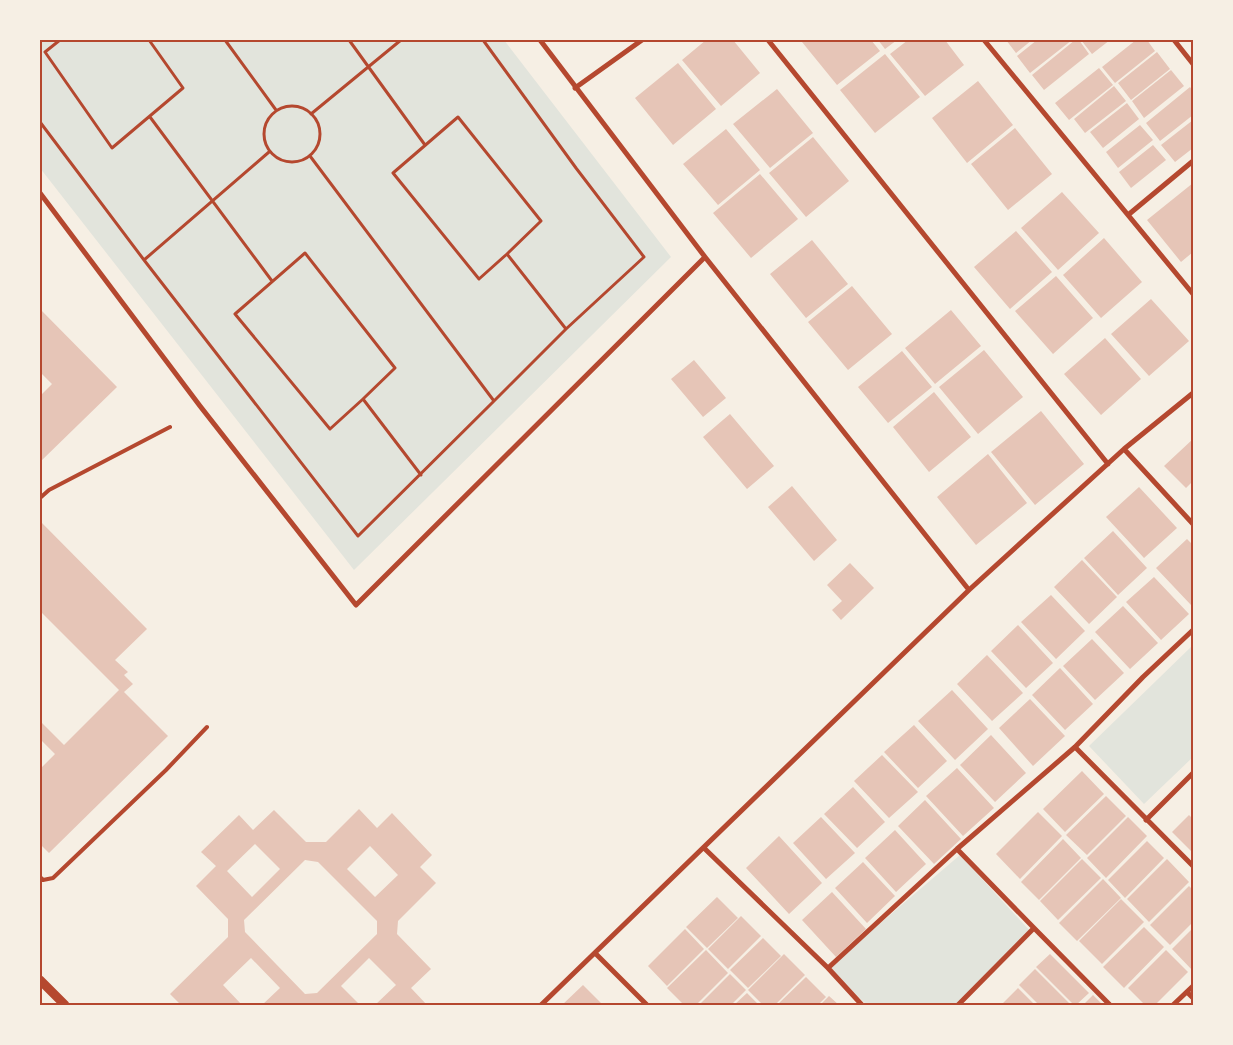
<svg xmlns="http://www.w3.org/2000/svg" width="1233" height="1045" viewBox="0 0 1233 1045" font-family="'Work Sans',sans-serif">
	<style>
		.green { fill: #e2e4dc }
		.building { fill: #e6c5b7; fill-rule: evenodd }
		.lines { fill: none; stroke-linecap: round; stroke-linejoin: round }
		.path { stroke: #b5482f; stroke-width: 3 }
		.service { stroke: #b5482f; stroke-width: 4 }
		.minor { stroke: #b5482f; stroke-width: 5 }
		.tertiary { stroke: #b5482f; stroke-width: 9 }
		.neatline { fill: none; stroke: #b5482f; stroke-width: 2 }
	</style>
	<rect width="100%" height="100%" fill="#f6efe4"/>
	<path class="green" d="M40 40H504L671 257 354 570 40 168Z
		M1193 645V757L1144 804 1089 746Z
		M960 855 1031 932 958 1005H867L828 968Z"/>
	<path class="building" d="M706 40H733L760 73 721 106 682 60Z
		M804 40H871L880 51 837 85 802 42Z
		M878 40H897L885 49Z
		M908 40H945L964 65 925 96 890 54Z
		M1006 40H1032L1016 53Z
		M1037 40H1072L1030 73 1017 56Z
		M1075 40H1079L1089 54 1044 90 1032 75Z
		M1081 40H1110L1092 54Z
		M1136 40H1147L1155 51 1115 83 1102 67Z
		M1157 52 1170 69 1131 100 1118 83Z
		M885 54 920 97 875 133 840 90Z
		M678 63 716 109 673 145 635 98Z
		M1099 68 1113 85 1069 120 1055 103Z
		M1171 70 1184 86 1144 118 1132 101Z
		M978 81 1013 125 967 163 932 118Z
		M1114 86 1126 101 1085 133 1074 119Z
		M1190 87 1193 91V115L1160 141 1146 123Z
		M777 89 813 133 770 168 733 124Z
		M1127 103 1139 119 1103 148 1090 132Z
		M1193 120V148L1175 162 1161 145Z
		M1140 125 1153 140 1118 168 1106 152Z
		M1015 128 1052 174 1008 210 971 164Z
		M726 129 760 170 718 205 683 164Z
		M813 137 849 181 806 217 769 173Z
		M1153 145 1166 160 1131 188 1119 172Z
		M760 174 798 219 751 258 713 213Z
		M1193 183V252L1181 262 1147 220Z
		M1062 192 1099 233 1058 270 1021 228Z
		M1016 231 1052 272 1010 309 974 267Z
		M1104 238 1142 282 1101 318 1063 275Z
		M812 240 848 284 806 318 770 274Z
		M1056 276 1093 318 1053 354 1015 311Z
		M852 286 892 334 848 370 808 322Z
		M1151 299 1189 341 1149 376 1111 334Z
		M40 309 117 387 40 462V396L52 384 40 372Z
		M951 310 981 346 935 384 905 348Z
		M1105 338 1141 379 1101 415 1064 374Z
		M984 350 1023 397 978 434 939 387Z
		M902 351 932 387 888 423 858 387Z
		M694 360 726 398 703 417 671 379Z
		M934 392 971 437 929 472 893 427Z
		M1041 411 1084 464 1035 505 991 452Z
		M730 414 774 466 747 489 703 437Z
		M1193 439V481L1186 488 1164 466Z
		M988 454 1027 503 976 545 937 497Z
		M792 486 837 540 814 561 768 507Z
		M1139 487 1177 528 1144 558 1106 517Z
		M40 521 147 629 115 660 128 672 124 675 133 684 124 692 168 736 49 853 40 844V769L55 754 42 741 40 743V721L64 745 119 690 40 611Z
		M1113 531 1147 568 1118 595 1084 558Z
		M1187 539 1193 545V603L1191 605 1156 568Z
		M1082 560 1117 597 1089 624 1054 587Z
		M850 563 874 588 841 620 832 610 842 601 827 585Z
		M1154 577 1189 614 1161 640 1126 602Z
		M1051 595 1085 631 1056 659 1021 622Z
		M1123 606 1158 643 1130 669 1095 632Z
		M1018 625 1053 663 1026 688 991 651Z
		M1092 639 1124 673 1095 700 1063 666Z
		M987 655 1023 693 992 721 957 684Z
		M1060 668 1093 704 1065 730 1032 695Z
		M952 690 988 729 955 760 918 721Z
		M1030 699 1065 736 1033 766 999 728Z
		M914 725 947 761 918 788 884 752Z
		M991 735 1026 773 995 802 960 765Z
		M882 755 918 792 889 818 854 781Z
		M957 768 994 808 963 836 926 796Z
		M1082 771 1104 794 1065 832 1043 809Z
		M853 787 885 822 857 848 824 814Z
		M1106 796 1126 816 1087 855 1066 835Z
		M925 800 961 839 934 864 898 826Z
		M359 809 377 828 392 813 432 855 420 867 436 883 398 921 397 934 431 969 411 988 427 1005H375L396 985 369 958 341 986 360 1005H262L280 988 251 958 223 985 242 1005H197L196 1003 194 1005H181L170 994 228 937V919L196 886 216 866 201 852 239 815 253 830 274 810 306 842H326ZM255 844 280 869 252 897 227 871ZM370 846 398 875 375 897 347 869ZM305 860 318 862 377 921V934L317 993 305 994 245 932 244 920Z
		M1038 812 1062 836 1020 879 996 854Z
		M1189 815 1193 819V853L1172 832Z
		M821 817 855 853 826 879 793 843Z
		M1128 817 1147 836 1106 878 1087 858Z
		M895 830 926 864 896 892 865 858Z
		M779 836 822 883 789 914 746 868Z
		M1063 839 1081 858 1039 900 1021 882Z
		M1147 841 1164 858 1125 898 1108 880Z
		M1082 859 1101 878 1058 920 1040 901Z
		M1167 859 1189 882 1149 922 1127 899Z
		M863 862 895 896 867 923 835 888Z
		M1103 879 1121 898 1077 941 1059 923Z
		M1189 886 1193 890V922L1170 945 1150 925Z
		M832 892 866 929 836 957 802 920Z
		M717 897 738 918 707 948 686 927Z
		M1121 899 1144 922 1102 964 1079 941Z
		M741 916 761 936 728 969 708 949Z
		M1144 927 1164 947 1124 988 1103 967Z
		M1193 928V971L1172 949Z
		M685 929 704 949 667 986 648 966Z
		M763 938 781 956 748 988 730 970Z
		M706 950 728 973 696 1005H684L667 988Z
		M1166 950 1188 972 1155 1005H1145L1128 988Z
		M784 954 805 975 775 1005H763L748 990Z
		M1050 954 1089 993 1076 1005H1074L1036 967Z
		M1035 969 1071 1005H1039L1019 985Z
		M730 974 746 990 731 1005H699Z
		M806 977 826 997 818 1005H777Z
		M583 985 603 1005H562Z
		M1018 988 1035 1005H1006L1003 1003Z
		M747 993 759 1005H734Z
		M1093 995 1103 1005H1083Z
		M829 996 839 1005H820Z"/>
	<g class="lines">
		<path class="path" d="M60 40 45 52 112 148 183 88 149 40
			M225 40 276 110
			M349 40 425 145
			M483 40 576 168 644 257 566 329 494 401
			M264 134a28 28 0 1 1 56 0a28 28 0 1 1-56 0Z
			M311 114 401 40
			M150 117 272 281
			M40 122 144 260 358 536 494 401 310 156
			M507 254 541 221 458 117 393 173 479 279 507 254 566 329
			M144 260 269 152
			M363 399 395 368 305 253 235 314 330 429 363 399 421 475"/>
		<path class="service" d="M40 498 49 490 170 427
			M40 877 43 880 53 878 166 770 207 727"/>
		<path class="minor" d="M540 40 705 257 969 590
			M768 40 1108 464
			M984 40 1193 294
			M1174 40 1193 64
			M575 88 642 40
			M40 193 200 406 356 605 705 257
			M1128 215 1193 161
			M1124 449 1193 524
			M1075 747 1193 866
			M1146 820 1193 773
			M704 848 828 968 862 1005
			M1034 928 1110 1005
			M595 953 647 1005
			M828 968 957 849
			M1187 992 1193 998
			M541 1005 969 590 1124 449 1193 393
			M958 1005 1034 928 957 849 1075 747 1143 677 1193 630
			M1173 1005 1193 986"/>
		<path class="tertiary" d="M40 980 65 1005"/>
	</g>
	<rect width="1233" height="1045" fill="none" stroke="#f6efe4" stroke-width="82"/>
	<rect x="41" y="41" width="1151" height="963" class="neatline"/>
</svg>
